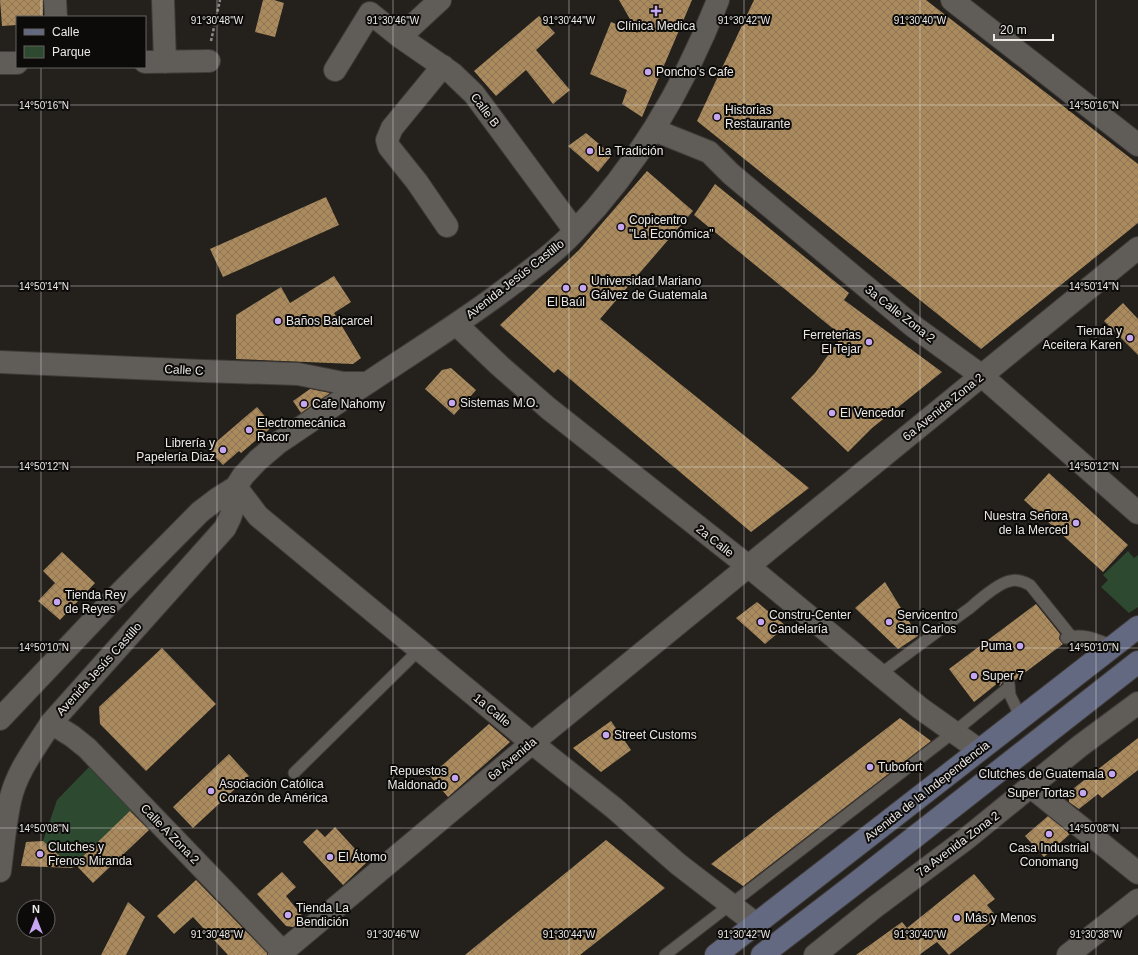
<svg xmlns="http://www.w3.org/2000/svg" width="1138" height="955" viewBox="0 0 1138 955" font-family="Arial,sans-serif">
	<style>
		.park { fill: #2d4a31 }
		.building { fill: url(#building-cross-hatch) }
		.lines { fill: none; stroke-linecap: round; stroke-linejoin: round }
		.lane-casing { stroke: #3f3b38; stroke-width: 13 }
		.street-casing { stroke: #3f3b38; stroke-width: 24 }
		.secondary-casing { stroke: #3f3b38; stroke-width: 24 }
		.path { stroke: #8e8b88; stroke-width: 2.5; stroke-dasharray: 3 2; stroke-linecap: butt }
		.lane { stroke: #605c58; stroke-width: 11 }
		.street { stroke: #605c58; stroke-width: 22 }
		.secondary { stroke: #636981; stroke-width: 22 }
		.ticks { fill: none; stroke: #ebe8e6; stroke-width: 1; stroke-opacity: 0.45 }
		.poi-dot { fill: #c6a6f0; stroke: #0c0b09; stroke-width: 1.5 }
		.labels { text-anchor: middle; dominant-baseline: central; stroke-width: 4; stroke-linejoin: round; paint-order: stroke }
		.poi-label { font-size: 12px; fill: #ebe8e6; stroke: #0c0b09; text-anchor: start }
		.street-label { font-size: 12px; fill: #ebe8e6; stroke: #0c0b09 }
		.ticks-label { font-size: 10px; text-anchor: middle; fill: #ebe8e6; stroke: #0c0b09; stroke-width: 4; stroke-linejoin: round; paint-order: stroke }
	</style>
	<defs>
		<pattern id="building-cross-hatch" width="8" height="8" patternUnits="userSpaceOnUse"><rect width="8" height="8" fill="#ab8b5d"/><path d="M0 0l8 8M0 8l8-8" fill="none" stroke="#8d7656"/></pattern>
	</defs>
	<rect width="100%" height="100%" fill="#24211d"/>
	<path class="park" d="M1128 551 1134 558 1138 555V607L1129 613 1101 587 1108 580 1103 575Z
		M91 765 133 809 75 864 73 868 43 841 57 800Z"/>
	<path class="building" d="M0 0H43V17H17V25L2 26Z
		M263 0H274L284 3 275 37 255 32Z
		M619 0H692L642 117 622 104 627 90 590 74 611 22 638 33Z
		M754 0H926L1138 164V223L981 349 697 121Z
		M539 16 555 33 536 50 570 90 553 104 526 70 496 96 474 71Z
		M586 133 612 155 598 172 568 146Z
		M647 171 693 211 600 319 809 488 751 532 558 369 554 373 500 325 579 250Z
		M715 184 849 293 844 300 942 372 872 428 848 452 791 398 815 373 842 336 694 215Z
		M326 197 339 225 223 277 210 249Z
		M334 276 351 302 334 313 361 358 353 364 236 359V315L281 287 290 303Z
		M1123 303 1138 319V355L1104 321Z
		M451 368 476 390 454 415 425 389 442 370Z
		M310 389 330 393 301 413 293 401Z
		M257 407 273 426 241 453 239 451 223 465 208 449Z
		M1049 473 1128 545 1103 572 1024 500Z
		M62 552 95 583 60 620 38 601 55 583 43 571Z
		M885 582 918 636 898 649 855 608Z
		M757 602 786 626 765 644 736 618Z
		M1036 604 1060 634 1059 639 1063 644 1015 680 1012 678H1005L1000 686 998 683 974 702 949 669Z
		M162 648 216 704 146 771 100 724 99 707Z
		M900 718 931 741 743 886 711 864Z
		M611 721 631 750 601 772 573 748Z
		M489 724 510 742 448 797 430 776Z
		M1138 738V770L1102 798 1098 794 1079 809 1069 802V792Z
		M229 754 249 776 193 828 173 807Z
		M130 811 149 830 93 883 75 864Z
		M1048 816 1070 834 1044 857 1025 836Z
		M335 827 367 862 343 885 303 842 317 829 325 837Z
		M606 840 665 888 580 955H465Z
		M43 841 73 868 21 866 26 842Z
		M282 872 296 887 286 896 304 918 293 927 286 926 257 894Z
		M974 874 995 899 987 905 997 917 949 955 937 942 919 955H856L902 922 907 928Z
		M196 880 267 953V955H228L193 917 174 934 157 916Z
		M128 902 145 917 126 955H101Z"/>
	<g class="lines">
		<defs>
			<path id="lane" d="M1066 638C1082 632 1098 640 1113 646
				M879 675C909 653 939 630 970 608 979 600 999 583 1010 581 1018 579 1024 582 1030 585L1071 636
				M1009 684 1010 695 1021 718
				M294 773 420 649
				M665 955 954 732 1008 688"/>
			<path id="street" d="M55 0 56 17
				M163 0 165 62
				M952 0 1138 145
				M400 37 440 0
				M145 62 209 61
				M0 63H17
				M443 66 392 128 387 140 389 147 417 182 447 226
				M335 70 370 13 400 37 452 73 474 94 575 231
				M654 130 709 152 731 174 913 326 982 376 1138 513
				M457 325 500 366 548 408 748 566 920 708 979 750
				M0 362 203 371 298 374 343 383H367
				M236 487 258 516 532 743 614 808 678 864 756 924
				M0 719 109 604 200 512 217 499 236 487 243 476 258 460 278 443C308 423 338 402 369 382 412 353 457 325 499 294 525 274 553 255 575 231 638 165 685 85 718 0
				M51 723 72 736 87 748 283 952
				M1031 787 1138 873
				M0 871C3 848 5 824 10 801 16 772 36 747 51 723L225 528C233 514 235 503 236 487
				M279 955 532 743 1138 248
				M815 955 875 907 966 839 1080 746 1138 703
				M1068 955 1138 900"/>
			<path id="secondary" d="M716 955 1138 627
				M762 955 856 883 1138 662"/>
		</defs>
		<use href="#lane" class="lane-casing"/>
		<use href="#street" class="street-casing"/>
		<use href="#secondary" class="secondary-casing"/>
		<path class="path" d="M211 41 220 0"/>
		<use href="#lane" class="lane"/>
		<use href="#street" class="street"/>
		<use href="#secondary" class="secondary"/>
	</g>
	<path class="ticks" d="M41 0V17M217 0V955M393 0V955M569 0V955M744 0V955M920 0V955M1096 0V955M41 67V907M0 105H1138M0 286H1138M0 467H1138M0 648H1138M0 828H1138M41 931V955"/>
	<g class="poi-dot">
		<path d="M654 5h4v4h4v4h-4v4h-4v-4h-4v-4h4z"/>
		<circle cx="648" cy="72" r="4"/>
		<circle cx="717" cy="117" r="4"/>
		<circle cx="590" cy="151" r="4"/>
		<circle cx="621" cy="227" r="4"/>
		<circle cx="566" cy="288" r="4"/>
		<circle cx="583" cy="288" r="4"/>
		<circle cx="278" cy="321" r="4"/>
		<circle cx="1130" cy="338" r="4"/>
		<circle cx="869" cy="342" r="4"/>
		<circle cx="452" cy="403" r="4"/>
		<circle cx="304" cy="404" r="4"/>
		<circle cx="832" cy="413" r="4"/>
		<circle cx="249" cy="430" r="4"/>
		<circle cx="223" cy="450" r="4"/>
		<circle cx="1076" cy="523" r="4"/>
		<circle cx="57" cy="602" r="4"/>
		<circle cx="761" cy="622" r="4"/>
		<circle cx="889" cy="622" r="4"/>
		<circle cx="1020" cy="646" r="4"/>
		<circle cx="974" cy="676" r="4"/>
		<circle cx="606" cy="735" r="4"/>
		<circle cx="870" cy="767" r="4"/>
		<circle cx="1112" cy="774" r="4"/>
		<circle cx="455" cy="778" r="4"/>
		<circle cx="211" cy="791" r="4"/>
		<circle cx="1083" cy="793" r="4"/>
		<circle cx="1049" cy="834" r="4"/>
		<circle cx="40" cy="854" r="4"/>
		<circle cx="330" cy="857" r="4"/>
		<circle cx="288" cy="915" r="4"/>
		<circle cx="957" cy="918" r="4"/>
	</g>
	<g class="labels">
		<g class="poi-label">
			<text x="656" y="26" text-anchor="middle">Clínica Medica</text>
			<text x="656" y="72">Poncho's Cafe</text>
			<text x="725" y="110">Historias<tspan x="725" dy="14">Restaurante</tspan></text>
			<text x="598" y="151">La Tradición</text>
			<text x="629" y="220">Copicentro<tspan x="629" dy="14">"La Económica"</tspan></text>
			<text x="591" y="281">Universidad Mariano<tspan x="591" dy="14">Gálvez de Guatemala</tspan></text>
			<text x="566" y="302" text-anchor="middle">El Baúl</text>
			<text x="286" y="321">Baños Balcarcel</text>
			<text x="1122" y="331" text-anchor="end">Tienda y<tspan x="1122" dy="14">Aceitera Karen</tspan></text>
			<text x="861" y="335" text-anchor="end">Ferreterias<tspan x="861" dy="14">El Tejar</tspan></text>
			<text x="460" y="403">Sistemas M.O.</text>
			<text x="312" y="404">Cafe Nahomy</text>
			<text x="840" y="413">El Vencedor</text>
			<text x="257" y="423">Electromecánica<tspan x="257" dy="14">Racor</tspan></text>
			<text x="215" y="443" text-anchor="end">Librería y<tspan x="215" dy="14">Papelería Diaz</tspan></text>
			<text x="1068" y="516" text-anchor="end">Nuestra Señora<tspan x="1068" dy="14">de la Merced</tspan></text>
			<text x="65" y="595">Tienda Rey<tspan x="65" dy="14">de Reyes</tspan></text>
			<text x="769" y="615">Constru-Center<tspan x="769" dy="14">Candelaría</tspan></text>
			<text x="897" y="615">Servicentro<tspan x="897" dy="14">San Carlos</tspan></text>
			<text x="1012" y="646" text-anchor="end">Puma</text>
			<text x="982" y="676">Super 7</text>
			<text x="614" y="735">Street Customs</text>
			<text x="878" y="767">Tubofort</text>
			<text x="447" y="771" text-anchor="end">Repuestos<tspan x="447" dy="14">Maldonado</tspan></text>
			<text x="1104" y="774" text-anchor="end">Clutches de Guatemala</text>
			<text x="219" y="784">Asociación Católica<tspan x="219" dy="14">Corazón de América</tspan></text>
			<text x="1075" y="793" text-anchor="end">Super Tortas</text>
			<text x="48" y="847">Clutches y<tspan x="48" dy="14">Frenos Miranda</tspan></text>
			<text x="1049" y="848" text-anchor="middle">Casa Industrial<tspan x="1049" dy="14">Conomang</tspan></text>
			<text x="338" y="857">El Átomo</text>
			<text x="296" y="908">Tienda La<tspan x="296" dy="14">Bendición</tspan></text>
			<text x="965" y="918">Más y Menos</text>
		</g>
		<g class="street-label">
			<text transform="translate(485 110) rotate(53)">Calle B</text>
			<text transform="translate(515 279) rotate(-38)">Avenida Jesús Castillo</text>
			<text transform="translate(900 314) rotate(38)">3a Calle Zona 2</text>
			<text transform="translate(184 370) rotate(3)">Calle C</text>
			<text transform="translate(943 407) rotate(-39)">6a Avenida Zona 2</text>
			<text transform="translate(715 541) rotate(38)">2a Calle</text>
			<text transform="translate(99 669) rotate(-48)">Avenida Jesús Castillo</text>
			<text transform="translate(492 710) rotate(40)">1a Calle</text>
			<text transform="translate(512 759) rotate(-40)">6a Avenida</text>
			<text transform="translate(927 791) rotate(-38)">Avenida de la Independencia</text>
			<text transform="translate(170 834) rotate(46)">Calle A Zona 2</text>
			<text transform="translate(958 844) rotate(-37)">7a Avenida Zona 2</text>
		</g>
	</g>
	<g class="ticks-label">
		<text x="217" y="24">91°30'48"W</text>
		<text x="393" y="24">91°30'46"W</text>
		<text x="569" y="24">91°30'44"W</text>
		<text x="744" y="24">91°30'42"W</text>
		<text x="920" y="24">91°30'40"W</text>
		<text x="44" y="109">14°50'16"N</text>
		<text x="1094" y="109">14°50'16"N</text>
		<text x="44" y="290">14°50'14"N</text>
		<text x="1094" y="290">14°50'14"N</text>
		<text x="44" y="470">14°50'12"N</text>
		<text x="1094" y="470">14°50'12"N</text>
		<text x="44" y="651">14°50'10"N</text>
		<text x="1094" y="651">14°50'10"N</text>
		<text x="44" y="832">14°50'08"N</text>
		<text x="1094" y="832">14°50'08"N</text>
		<text x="217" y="938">91°30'48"W</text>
		<text x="393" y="938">91°30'46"W</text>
		<text x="569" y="938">91°30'44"W</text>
		<text x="744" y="938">91°30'42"W</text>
		<text x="920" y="938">91°30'40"W</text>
		<text x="1096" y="938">91°30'38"W</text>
	</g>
	<rect x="16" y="16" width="130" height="52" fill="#0c0b09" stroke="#656361"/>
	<rect x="24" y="29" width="20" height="6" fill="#636981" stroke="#656361"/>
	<text x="52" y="36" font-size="12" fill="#ebe8e6">Calle</text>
	<rect x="24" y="46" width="20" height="12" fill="#2d4a31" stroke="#656361"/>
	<text x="52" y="56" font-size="12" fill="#ebe8e6">Parque</text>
	<g transform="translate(36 919)"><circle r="19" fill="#0c0b09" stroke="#656361"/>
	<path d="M0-3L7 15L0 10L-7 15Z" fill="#c6a6f0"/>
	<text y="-6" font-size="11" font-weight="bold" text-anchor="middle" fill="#ebe8e6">N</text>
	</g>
	<path d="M994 34v6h59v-6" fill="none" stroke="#ebe8e6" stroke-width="2"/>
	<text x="1000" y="34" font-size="12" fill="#ebe8e6" stroke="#0c0b09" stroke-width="3" paint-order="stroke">20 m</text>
</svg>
